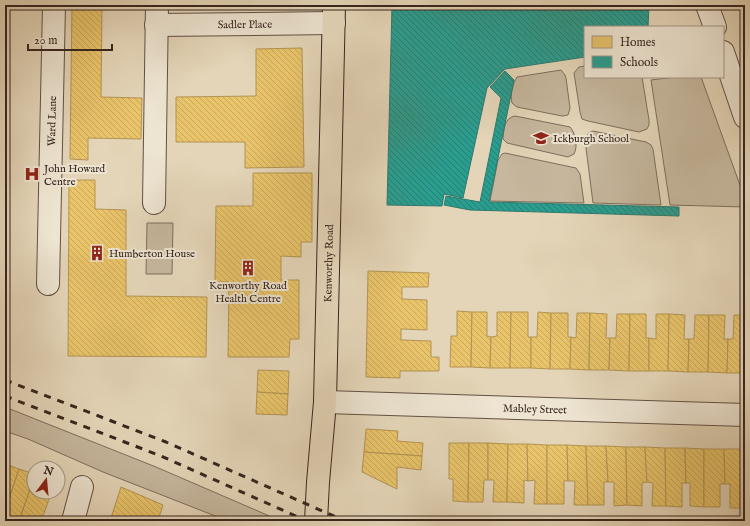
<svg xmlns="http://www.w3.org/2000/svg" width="750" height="526" font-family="'IM FELL English',serif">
  <defs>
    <pattern id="homes-back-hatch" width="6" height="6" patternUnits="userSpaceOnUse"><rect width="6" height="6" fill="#e9c46a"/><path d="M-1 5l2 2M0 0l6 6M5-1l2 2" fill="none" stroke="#c8a85b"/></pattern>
    <pattern id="schools-back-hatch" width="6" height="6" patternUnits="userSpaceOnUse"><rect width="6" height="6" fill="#2a9d8f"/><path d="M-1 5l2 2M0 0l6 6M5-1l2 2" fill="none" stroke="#258074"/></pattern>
  </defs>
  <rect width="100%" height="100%" fill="#e4d5b8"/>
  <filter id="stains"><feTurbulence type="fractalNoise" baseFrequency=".005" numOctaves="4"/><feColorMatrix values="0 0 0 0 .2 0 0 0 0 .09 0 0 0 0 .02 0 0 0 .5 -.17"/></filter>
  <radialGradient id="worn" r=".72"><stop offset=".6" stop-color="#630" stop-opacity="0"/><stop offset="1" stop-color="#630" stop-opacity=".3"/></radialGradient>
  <g fill="#c6b79e" stroke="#7e6e5e">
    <polygon points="585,66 585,77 642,77 649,120 649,125 647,129 639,132 588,121 582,119 580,112 574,73 579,67"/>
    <path d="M561 70 565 75 566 78 570 108 568 115 562 116 517 107 512 103C510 95 513 83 517 77Z"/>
    <polygon points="675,77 701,77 745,199 745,207 670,205 651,80"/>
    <path d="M515 116 570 127C576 134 578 146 574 154L568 157 507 143 503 139C504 129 504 118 515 116Z"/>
    <path d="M593 131 646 142 651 145 653 149 661 205 593 203 585 140C586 135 588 133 593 131Z"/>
    <polygon points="505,153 576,168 580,174 584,203 490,201 498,160 502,154"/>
    <polygon points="147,223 173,223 172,274 146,274"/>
    <polygon points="5,407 156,467 281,521 228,521 103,472 28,439 5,431"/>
  </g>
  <g fill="url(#homes-back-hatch)" stroke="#b39453">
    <polygon points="72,5 102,5 101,97 142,98 141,139 88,138 88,160 70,159"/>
    <polygon points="302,48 304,167 245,168 245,142 176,142 176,97 256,96 256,49"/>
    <polygon points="253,173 312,173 312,242 301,242 301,257 281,256 281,280 299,280 299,339 290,339 289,357 228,357 229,282 215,282 216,206 253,206"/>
    <polygon points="69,180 95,180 95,209 126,210 126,296 207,297 206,357 68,356"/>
    <polygon points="368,271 429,273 428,287 402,287 402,299 427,300 427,330 401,329 401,340 431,341 431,357 439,357 439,371 400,371 400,378 366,377"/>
    <polygon points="457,311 472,312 471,367 450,367 451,336 457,336"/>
    <polygon points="472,312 487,312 487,336 491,337 490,368 471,367"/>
    <polygon points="497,312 511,312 510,368 490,368 491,337 497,336"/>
    <polygon points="511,312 528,312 528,337 531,337 531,368 510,368"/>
    <polygon points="538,312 551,313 550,369 531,368 531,337 537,337"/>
    <polygon points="551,313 568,313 568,337 571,337 570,369 550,369"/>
    <polygon points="577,313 590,313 589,370 570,369 571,337 576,338"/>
    <polygon points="590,313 607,314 606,338 610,338 609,370 589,370"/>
    <polygon points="617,314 630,314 629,371 609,370 610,338 616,338"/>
    <polygon points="630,314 646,314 646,338 649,338 649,371 629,371"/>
    <polygon points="656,314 669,314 668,371 649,371 649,338 656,339"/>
    <polygon points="669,314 685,315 684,339 689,339 688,372 668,371"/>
    <polygon points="695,315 709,315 708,372 688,372 689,339 694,339"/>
    <polygon points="709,315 725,315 724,339 728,339 727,373 708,372"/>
    <polygon points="734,315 745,315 745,373 727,373 728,339 733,339"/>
    <polygon points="258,370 289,371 288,394 257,392"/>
    <polygon points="257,392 288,394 287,415 256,414"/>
    <polygon points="366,429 398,431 397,441 423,443 422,456 364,452"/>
    <polygon points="449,443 469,443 468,502 453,501 453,479 449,479"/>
    <polygon points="469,443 488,443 488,480 484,480 483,502 468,502"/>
    <polygon points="488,443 508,444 507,502 493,502 494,480 488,480"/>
    <polygon points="508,444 527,444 528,481 524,480 524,503 507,502"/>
    <polygon points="527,444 547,445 547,504 534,504 535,480 528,481"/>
    <polygon points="547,445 567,445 568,481 564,481 564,504 547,504"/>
    <polygon points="567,445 586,446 588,505 574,505 575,481 568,481"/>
    <polygon points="586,446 606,446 608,482 604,482 604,505 588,505"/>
    <polygon points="606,446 626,447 627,505 614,506 614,482 608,482"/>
    <polygon points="626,447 645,447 647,482 642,483 642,506 627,505"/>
    <polygon points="645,447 665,448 666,506 652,506 653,483 647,482"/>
    <polygon points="665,448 685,448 686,483 682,483 682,507 666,506"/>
    <polygon points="685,448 704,449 704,507 690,506 690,483 686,483"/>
    <polygon points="704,449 724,449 725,484 720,484 720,507 704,507"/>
    <polygon points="724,449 743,449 743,508 730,508 730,484 725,484"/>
    <rect x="743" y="449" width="2" height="59"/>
    <polygon points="364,452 422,456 421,470 397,467 397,489 362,472"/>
    <polygon points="5,464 19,469 5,511"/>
    <polygon points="19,469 34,474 34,478 19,521 5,521 5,511"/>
    <polygon points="34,478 34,492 51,492 47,505 41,521 19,521"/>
    <polygon points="121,487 163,505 158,521 110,521"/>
  </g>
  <g fill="url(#schools-back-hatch)" stroke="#2e796d">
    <polygon points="392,5 649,5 648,27 585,27 585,57 505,69 487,88 463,198 444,194 442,206 387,205"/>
    <polygon points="505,71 514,80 489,202 679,207 679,216 470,210 444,205 446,196 480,202 501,98 490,87"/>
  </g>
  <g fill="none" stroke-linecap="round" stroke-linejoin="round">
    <defs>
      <g id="street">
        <polyline points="707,5 715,27"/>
        <path id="s1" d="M156 25 334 23"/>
        <polyline points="723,52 745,117"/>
        <polyline points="154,203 157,5"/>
        <path id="s2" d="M48 284 54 5"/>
        <path id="s3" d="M325 402 745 415"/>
        <polyline points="73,521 82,487"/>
      </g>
      <g id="highway">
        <path id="s4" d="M316 521 318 482 325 402 334 5"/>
      </g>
    </defs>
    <use href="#street" stroke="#625144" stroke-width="24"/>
    <use href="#highway" stroke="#36251e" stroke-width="24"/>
    <use href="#street" stroke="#ede4d1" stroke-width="22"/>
    <use href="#highway" stroke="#e4d5b8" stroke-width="22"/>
    <g stroke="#36251e" stroke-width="3" stroke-dasharray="7 7" stroke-linecap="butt">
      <polyline points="5,380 166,442 345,521"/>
      <polyline points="5,396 161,456 307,521"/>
    </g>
  </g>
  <defs>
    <symbol id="school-bare" viewBox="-9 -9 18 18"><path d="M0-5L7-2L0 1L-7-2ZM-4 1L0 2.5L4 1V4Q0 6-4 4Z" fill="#8f2418" stroke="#ede4d1" stroke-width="2.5" paint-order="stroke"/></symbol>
    <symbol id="hospital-bare" viewBox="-9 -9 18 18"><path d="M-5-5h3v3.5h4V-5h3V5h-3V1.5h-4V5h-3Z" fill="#8f2418" stroke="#ede4d1" stroke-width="2.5" paint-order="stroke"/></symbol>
    <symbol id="building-bare" viewBox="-9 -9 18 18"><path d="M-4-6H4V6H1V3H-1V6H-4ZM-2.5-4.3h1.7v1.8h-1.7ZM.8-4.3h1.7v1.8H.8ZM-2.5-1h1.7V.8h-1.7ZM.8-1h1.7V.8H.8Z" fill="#8f2418" stroke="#ede4d1" stroke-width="2.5" paint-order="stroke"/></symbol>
  </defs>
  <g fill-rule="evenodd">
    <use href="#school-bare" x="530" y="127" width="22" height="22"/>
    <use href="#hospital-bare" x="21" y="163" width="22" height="22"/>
    <use href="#building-bare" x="86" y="242" width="22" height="22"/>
    <use href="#building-bare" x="237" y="257" width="22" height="22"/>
  </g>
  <g text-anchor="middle" stroke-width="4" stroke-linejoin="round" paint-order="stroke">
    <g font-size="11" fill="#36251e" stroke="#ede4d1">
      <text dy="4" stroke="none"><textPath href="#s1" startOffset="89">Sadler Place</textPath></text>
      <text dy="4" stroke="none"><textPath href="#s2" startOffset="163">Ward Lane</textPath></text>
      <text dy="4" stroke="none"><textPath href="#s4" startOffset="258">Kenworthy Road</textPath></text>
      <text dy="4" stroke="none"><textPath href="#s3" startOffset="210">Mabley Street</textPath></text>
    </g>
    <g font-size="11" fill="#36251e" stroke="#ede4d1" text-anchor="start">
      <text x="553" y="142">Ickburgh School</text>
      <text x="44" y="172">John Howard<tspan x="44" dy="13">Centre</tspan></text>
      <text x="109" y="257">Humberton House</text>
      <text x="248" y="289" text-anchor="middle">Kenworthy Road<tspan x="248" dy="13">Health Centre</tspan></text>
    </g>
  </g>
  <rect width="750" height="526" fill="none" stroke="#e4d5b8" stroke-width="20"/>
  <rect x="6" y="6" width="738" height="514" fill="none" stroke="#36251e" stroke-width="2"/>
  <rect x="10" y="10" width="730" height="506" fill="none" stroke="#36251e"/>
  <rect x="584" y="26" width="140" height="52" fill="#ede4d1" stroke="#a49889"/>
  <rect x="592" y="36" width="20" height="12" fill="#e9c46a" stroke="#a49889"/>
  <text x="620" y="46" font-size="12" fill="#36251e">Homes</text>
  <rect x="592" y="56" width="20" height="12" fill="#2a9d8f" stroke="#a49889"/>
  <text x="620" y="66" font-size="12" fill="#36251e">Schools</text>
  <g transform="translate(46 480) rotate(16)"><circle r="19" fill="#ede4d1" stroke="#a49889"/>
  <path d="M0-3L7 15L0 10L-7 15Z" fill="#8f2418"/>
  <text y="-6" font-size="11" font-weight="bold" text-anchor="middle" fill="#36251e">N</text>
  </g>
  <path d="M28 44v6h84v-6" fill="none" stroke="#36251e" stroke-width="2"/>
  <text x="34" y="44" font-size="12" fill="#36251e" stroke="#ede4d1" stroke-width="3" paint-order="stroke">20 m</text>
  <rect width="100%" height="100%" filter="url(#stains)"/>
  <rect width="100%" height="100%" fill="url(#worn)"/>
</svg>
